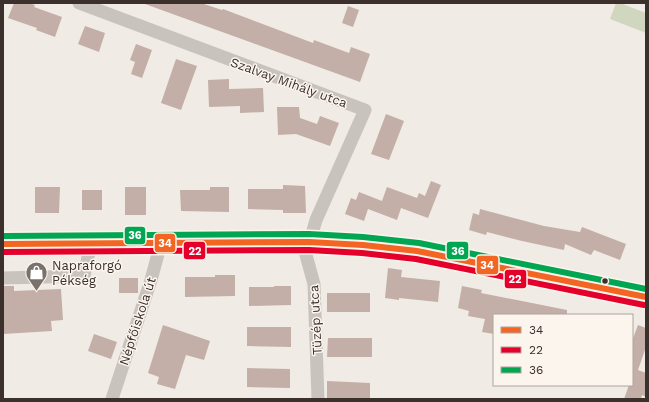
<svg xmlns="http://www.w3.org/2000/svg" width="649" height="402" font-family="'Work Sans',sans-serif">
  <rect width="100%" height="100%" fill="#f0ebe5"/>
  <polygon fill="#d1d6bf" points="616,3 620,3 646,13 646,33 610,19"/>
  <g fill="#c3afa7">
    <polygon points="14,3 28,3 35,5 34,7 62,17 55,37 36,30 37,28 8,18"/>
    <polygon points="146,3 201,3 222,10 223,9 313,43 314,40 349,53 351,47 370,54 360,82 145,4"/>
    <polygon points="348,6 359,10 353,27 342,23"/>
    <polygon points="85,26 105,33 99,52 78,44"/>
    <polygon points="136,44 152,50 142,78 131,74 135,62 130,60"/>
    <polygon points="176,59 197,66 181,110 161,103"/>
    <polygon points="229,79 229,89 263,88 264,112 240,113 240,106 209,107 208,80"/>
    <polygon points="277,107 299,107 300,118 317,124 320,116 339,123 330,146 296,134 278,135"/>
    <polygon points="386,114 404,121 389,160 371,154"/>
    <polygon points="431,181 441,185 428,218 401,208 397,220 368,209 364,221 345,214 351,198 356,200 359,192 382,201 387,187 417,198 419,193 425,196"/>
    <polygon points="283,185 305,186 306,213 283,213 283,210 248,209 248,189 283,189"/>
    <polygon points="35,187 60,187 59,213 35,213"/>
    <rect x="125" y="187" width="21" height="28"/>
    <polygon points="210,187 229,187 229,212 181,211 180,190 210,190"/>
    <rect x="82" y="190" width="20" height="20"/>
    <polygon points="480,209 544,226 580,232 582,227 626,244 620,260 594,250 591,255 565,244 564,250 522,241 487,232 486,235 469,230 473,213 479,215"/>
    <polygon points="388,268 402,270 401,277 440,281 438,302 399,298 399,300 385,298"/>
    <polygon points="215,275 235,275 235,296 185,297 185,277 215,277"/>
    <rect x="119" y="278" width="19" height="15"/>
    <polygon points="3,286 14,286 14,291 61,289 63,320 51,321 52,331 3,334"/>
    <polygon points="274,286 291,286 291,305 249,306 249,287 274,287"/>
    <polygon points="462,286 482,290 481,293 567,310 567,315 494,315 494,334 482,332 485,319 468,316 469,311 458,308"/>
    <rect x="327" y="293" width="43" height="19"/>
    <polygon points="163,325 210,341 204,360 186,355 175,389 157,384 159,377 148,373"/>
    <polygon points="638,325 646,328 646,347 638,370 646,373 646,397 642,395 641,399 624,399 629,385 632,385 632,341"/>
    <polygon points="247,327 291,327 291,347 247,346"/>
    <polygon points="94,334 117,342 111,359 88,351"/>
    <polygon points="328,338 372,338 372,357 327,357"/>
    <polygon points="247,368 290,369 290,388 247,387"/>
    <polygon points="327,381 370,383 370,399 327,399"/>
  </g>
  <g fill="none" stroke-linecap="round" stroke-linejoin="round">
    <g stroke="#c9c3be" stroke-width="13">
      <polyline points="79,3 365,110 316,220 306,255 314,284 318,399"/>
      <polyline points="3,244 309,242 363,245 417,251 646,297"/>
      <polyline points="3,278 84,276 91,243"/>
      <polyline points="112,399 151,280 161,243"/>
    </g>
    <defs>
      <polyline id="bus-1" points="3,244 309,242 363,245 417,251 646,297"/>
      <polyline id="bus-2" points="3,252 309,250 362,253 416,259 644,305"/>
      <polyline id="bus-3" points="3,236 309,234 363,237 419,243 646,289"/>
    </defs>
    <use href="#bus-1" stroke="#fbf5ee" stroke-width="9"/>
    <use href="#bus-2" stroke="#fbf5ee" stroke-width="9"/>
    <use href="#bus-3" stroke="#fbf5ee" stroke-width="9"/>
    <use href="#bus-1" stroke="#f26522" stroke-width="6"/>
    <use href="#bus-2" stroke="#e4002b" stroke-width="6"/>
    <use href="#bus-3" stroke="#00a651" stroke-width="6"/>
  </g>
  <defs>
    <symbol id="shop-pin" viewBox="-11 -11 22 30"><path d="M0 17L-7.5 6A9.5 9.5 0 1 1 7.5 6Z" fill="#7a716c" stroke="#fbf5ee"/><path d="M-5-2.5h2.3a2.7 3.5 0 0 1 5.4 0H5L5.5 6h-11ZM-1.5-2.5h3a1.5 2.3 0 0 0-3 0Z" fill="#fff"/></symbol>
  </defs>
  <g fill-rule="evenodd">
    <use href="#shop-pin" x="24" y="260" width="25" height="34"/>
  </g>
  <circle fill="#3b302b" stroke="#fbf5ee" stroke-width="1.5" cx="605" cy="281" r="3.5"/>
  <g text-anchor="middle" stroke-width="3" stroke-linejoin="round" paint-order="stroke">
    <g font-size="13" fill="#3b302b" stroke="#fbf5ee">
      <text transform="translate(289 82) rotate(20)" y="5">Szalvay Mihály utca</text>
      <text transform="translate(315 320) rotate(-93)" y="5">Tüzép utca</text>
      <text transform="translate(137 321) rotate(-72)" y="5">Népfőiskola út</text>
    </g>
    <g font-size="13" fill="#3b302b" stroke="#fbf5ee" text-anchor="start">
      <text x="52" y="270">Napraforgó<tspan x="52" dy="15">Pékség</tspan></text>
    </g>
  </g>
  <g stroke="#fbf5ee" stroke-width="1.5">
    <rect x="124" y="226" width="22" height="19" rx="4" fill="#00a651"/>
    <rect x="154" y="233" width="22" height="20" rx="4" fill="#f26522"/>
    <rect x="183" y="241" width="23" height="19" rx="4" fill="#e4002b"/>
    <rect x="446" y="241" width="23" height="19" rx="4" fill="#00a651"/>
    <rect x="476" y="255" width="23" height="20" rx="4" fill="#f26522"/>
    <rect x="504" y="269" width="23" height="20" rx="4" fill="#e4002b"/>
  </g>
  <g font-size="11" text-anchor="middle" font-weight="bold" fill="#fff">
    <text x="135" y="239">36</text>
    <text x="165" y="247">34</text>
    <text x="195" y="255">22</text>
    <text x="458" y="255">36</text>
    <text x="487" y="269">34</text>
    <text x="515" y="283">22</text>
  </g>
  <rect width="649" height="402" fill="none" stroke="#3b302b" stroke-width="8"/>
  <rect x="493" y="314" width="140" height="72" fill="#fbf5ee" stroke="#aea6a0"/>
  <rect x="501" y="327" width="20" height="6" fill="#f26522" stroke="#aea6a0"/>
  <text x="529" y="334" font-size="12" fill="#3b302b">34</text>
  <rect x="501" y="347" width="20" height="6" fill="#e4002b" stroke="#aea6a0"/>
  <text x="529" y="354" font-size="12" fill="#3b302b">22</text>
  <rect x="501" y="367" width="20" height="6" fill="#00a651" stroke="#aea6a0"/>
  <text x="529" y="374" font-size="12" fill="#3b302b">36</text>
</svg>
